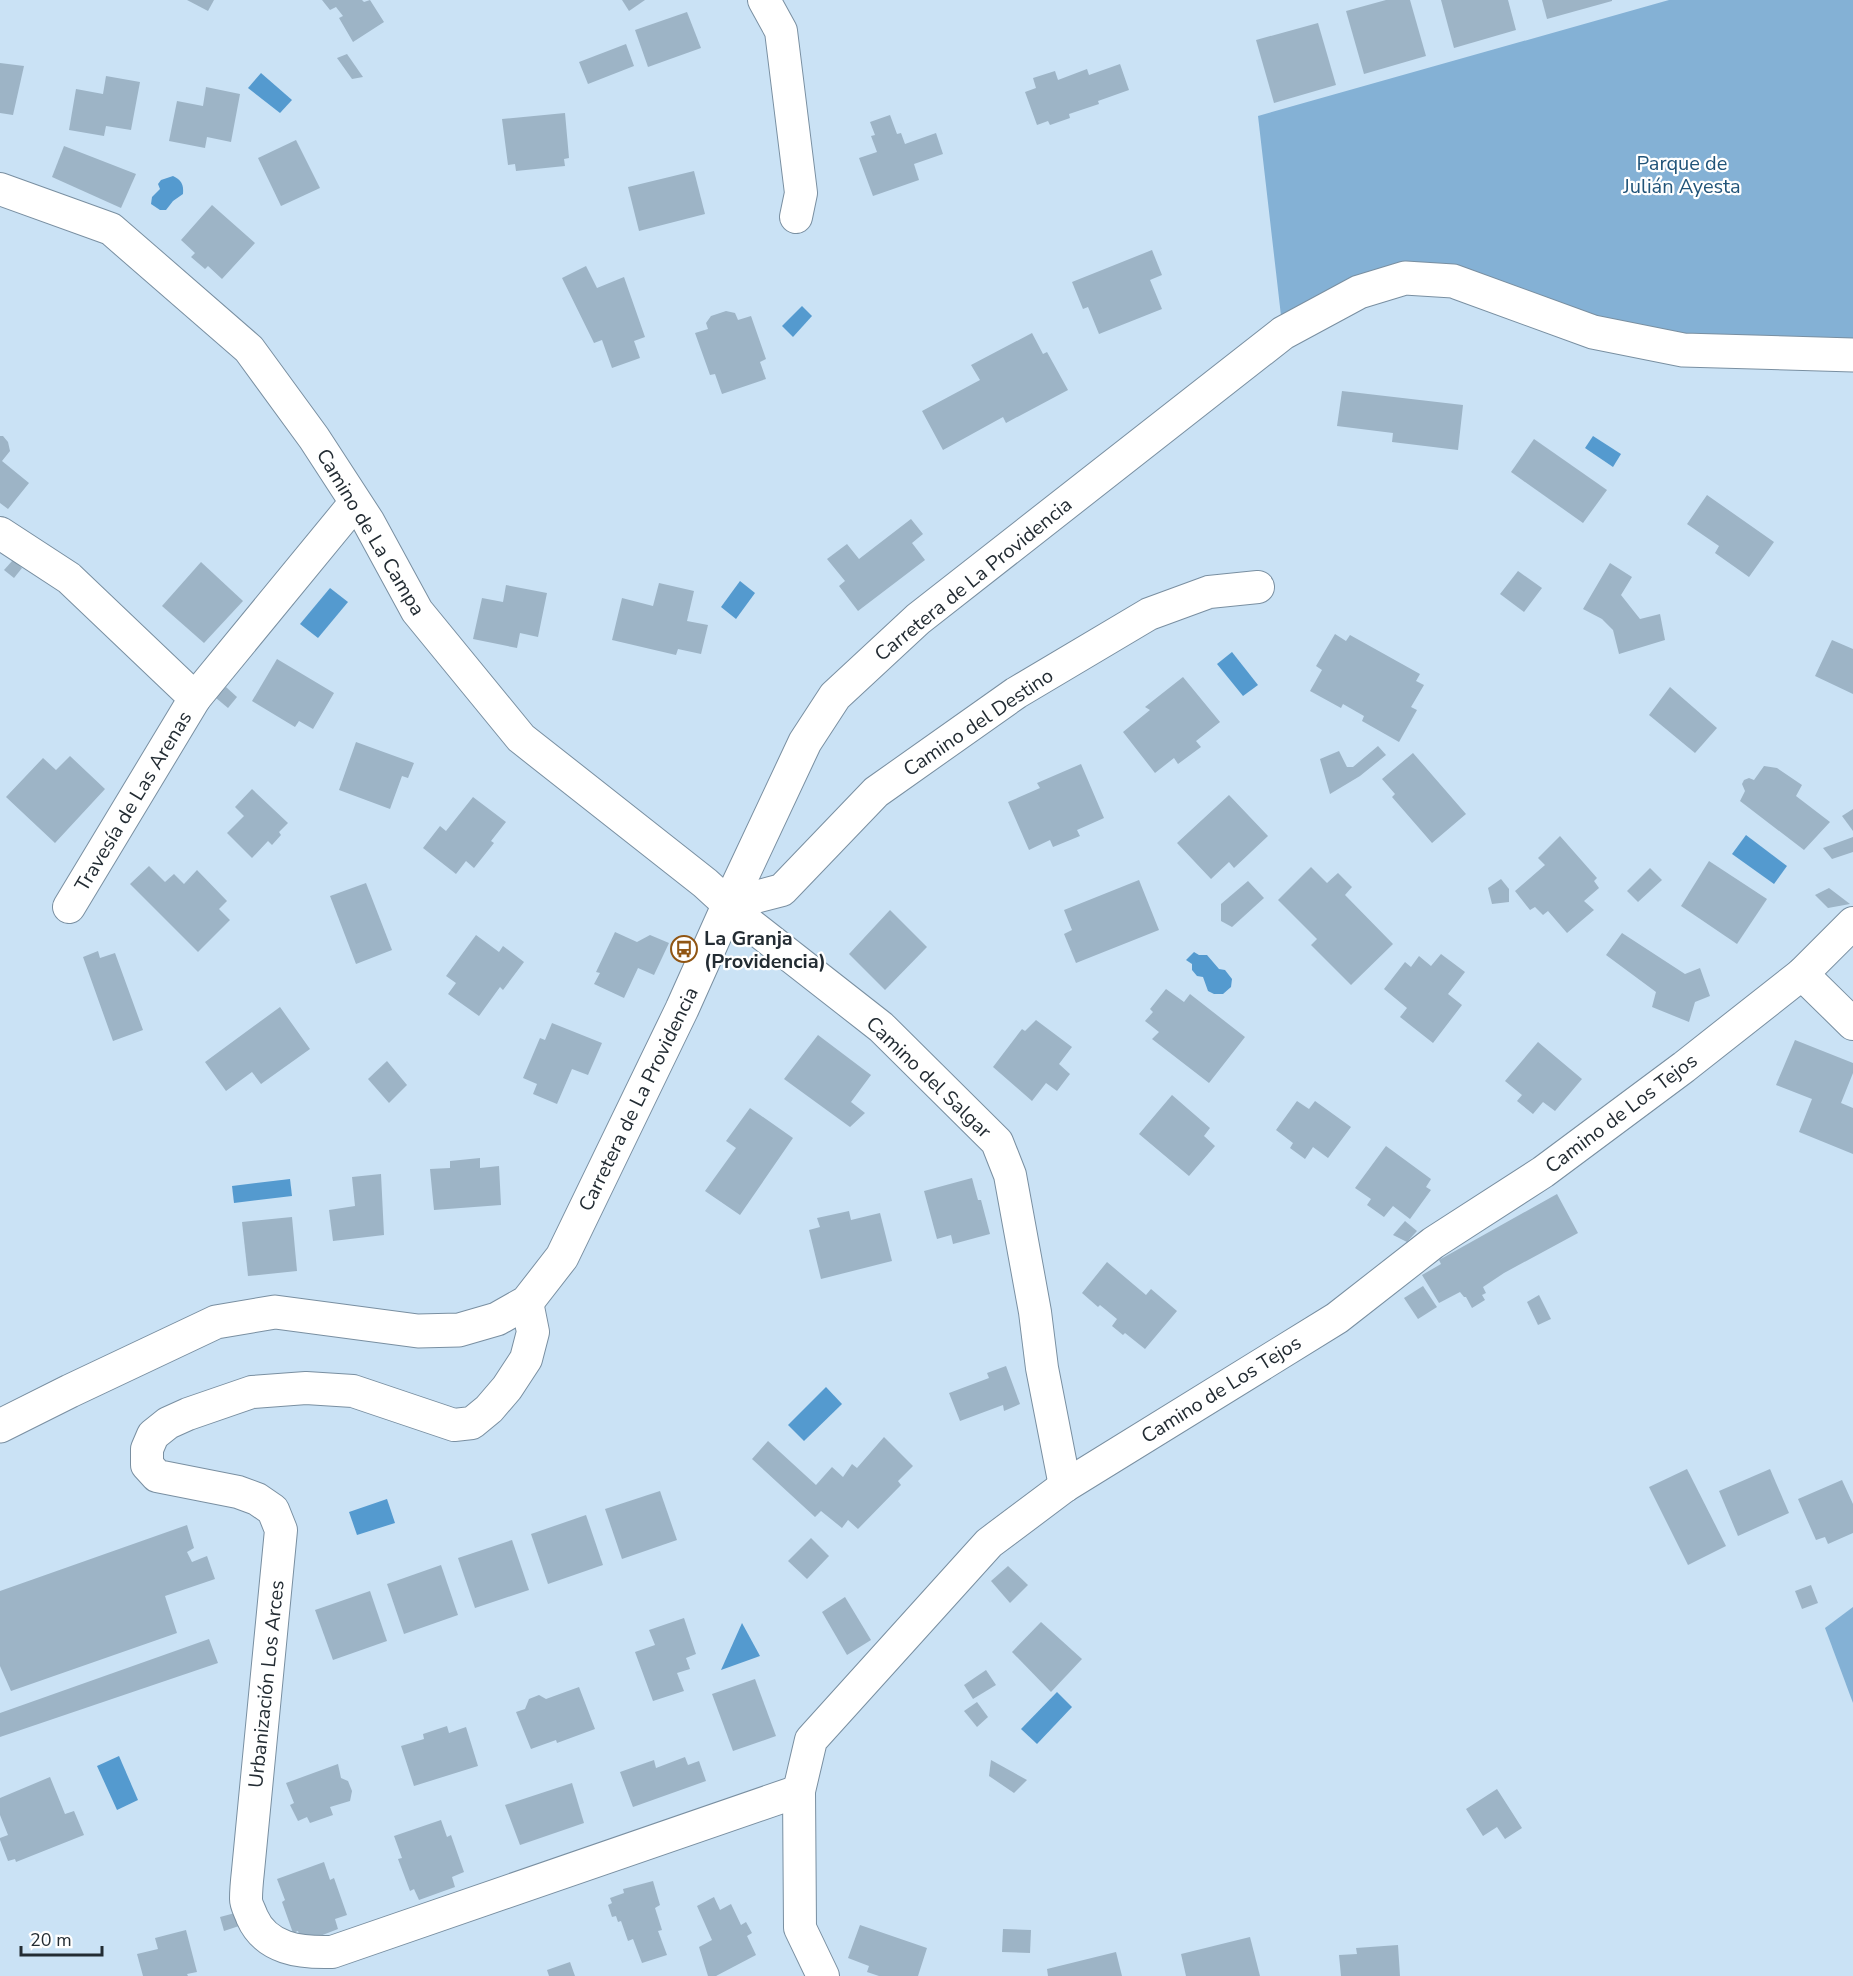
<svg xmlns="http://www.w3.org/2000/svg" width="1853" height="1976" font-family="'Nunito Sans',sans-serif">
  <rect width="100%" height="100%" fill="#cae2f5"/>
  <g fill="#84b1d5">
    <polygon points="1669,0 1853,0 1853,355 1683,350 1405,278 1283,333 1258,116"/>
    <polygon points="1853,1607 1853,1703 1825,1628"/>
  </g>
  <g fill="#549acf">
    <polygon points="261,73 292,100 280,113 248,88"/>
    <path d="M173 176C181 180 184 184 183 194L173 201 166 210H160L151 204 152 197 160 189 158 184 161 180Z"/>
    <polygon points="802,306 812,316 793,337 782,326"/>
    <polygon points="1593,436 1621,454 1613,467 1585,448"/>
    <polygon points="740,581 755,593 736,619 721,607"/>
    <polygon points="330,588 348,602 318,638 300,624"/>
    <polygon points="1232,652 1258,685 1243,696 1217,664"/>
    <polygon points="1746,835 1787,866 1774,884 1732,854"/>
    <polygon points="1194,952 1199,955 1207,955 1219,969 1225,970 1232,979 1231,987 1223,994 1214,994 1208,991 1203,977 1197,976 1192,970 1192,964 1186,960"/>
    <polygon points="290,1179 292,1196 234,1203 232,1186"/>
    <polygon points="826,1387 842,1404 804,1441 788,1425"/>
    <polygon points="387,1499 395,1523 357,1535 349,1512"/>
    <polygon points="742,1623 760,1656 721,1670"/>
    <polygon points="1057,1692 1072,1707 1037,1744 1021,1729"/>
    <polygon points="119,1756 138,1800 117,1810 97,1766"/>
  </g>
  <g fill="#9db4c6">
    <polygon points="187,0 214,0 208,11"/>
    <polygon points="322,0 362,0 364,2 370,0 384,22 353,42 339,18 343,16 336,7 330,10"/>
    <polygon points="622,0 645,0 629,11"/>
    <polygon points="1386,0 1410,0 1426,56 1364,74 1346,11"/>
    <polygon points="1441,0 1508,0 1516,30 1454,48"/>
    <polygon points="1542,0 1612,0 1612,1 1547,19"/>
    <polygon points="687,12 701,48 648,67 635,30"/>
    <polygon points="1318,23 1336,85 1274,103 1256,40"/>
    <polygon points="626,44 634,66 588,84 579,62"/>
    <polygon points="347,54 363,77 352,79 337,58"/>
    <polygon points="0,63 24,66 13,115 0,113"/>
    <polygon points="1120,64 1129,90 1098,101 1099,104 1069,114 1070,118 1050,125 1048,121 1037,125 1025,92 1036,88 1033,78 1055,71 1058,80 1087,69 1089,75"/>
    <polygon points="106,76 140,82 131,130 106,126 104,136 69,130 76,89 103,94"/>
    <polygon points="206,87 240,94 231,142 207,137 205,148 169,141 177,101 203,106"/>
    <polygon points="565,113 569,158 564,159 565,166 516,171 515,164 508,165 502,119"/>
    <polygon points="890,115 897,134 901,133 905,144 936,133 943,154 914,164 919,180 873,196 859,158 877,152 871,136 875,135 870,122"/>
    <polygon points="296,140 320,188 281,206 258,158"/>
    <polygon points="64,146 136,174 121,208 52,177"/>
    <polygon points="694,171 705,214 639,231 628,187"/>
    <polygon points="212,205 255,243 222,279 208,266 205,269 191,257 195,253 181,240"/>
    <polygon points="1152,250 1162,275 1150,280 1162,309 1099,334 1088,307 1083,309 1072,282"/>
    <polygon points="586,266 597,288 624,277 645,337 634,341 640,358 612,368 602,340 594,343 562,278"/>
    <polygon points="726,311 735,313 738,320 751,316 766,359 760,362 766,379 722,394 715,374 710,375 695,333 708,329 706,323 711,316"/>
    <polygon points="1032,333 1043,354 1047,352 1068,390 1006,423 1003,417 943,450 922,411 980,380 971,365"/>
    <polygon points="1342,391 1463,405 1458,450 1392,442 1393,433 1337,426"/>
    <polygon points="0,436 3,436 8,442 10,451 2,461 29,483 8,509 0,503"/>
    <polygon points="1534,439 1607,490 1583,523 1511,472"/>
    <polygon points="1707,495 1774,542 1749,577 1715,553 1719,546 1687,524"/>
    <polygon points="911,519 923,534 912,543 925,560 858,611 839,586 845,581 827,559 847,544 859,559"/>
    <polygon points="13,560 22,568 14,578 4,570"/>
    <polygon points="201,562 243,601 204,643 162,606"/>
    <polygon points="1610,563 1632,577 1621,595 1640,619 1660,614 1665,640 1619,654 1613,630 1602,619 1583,609"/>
    <polygon points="1518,571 1542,588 1524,612 1500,594"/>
    <polygon points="659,583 694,591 687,621 708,625 701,654 678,649 676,655 612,640 622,598 653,606"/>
    <polygon points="506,585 547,593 538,637 520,633 517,648 473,639 482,598 503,602"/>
    <polygon points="1335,634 1346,641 1350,635 1420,674 1416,681 1424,685 1411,707 1417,710 1399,742 1362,721 1364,716 1343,704 1341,708 1310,691 1322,670 1316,666"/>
    <polygon points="1832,640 1853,649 1853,694 1815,676"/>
    <polygon points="277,659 334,693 313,729 299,721 295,727 252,701"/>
    <polygon points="1183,677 1220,722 1196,741 1201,747 1178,764 1174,758 1155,773 1123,732 1150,710 1145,707"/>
    <polygon points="226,687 237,697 228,708 216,698"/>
    <polygon points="1670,687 1717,728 1695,753 1649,715"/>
    <polygon points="356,742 414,763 408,778 402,776 390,809 339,790"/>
    <polygon points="1378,746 1386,755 1360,776 1330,794 1320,759 1339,751 1347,767 1353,767"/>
    <polygon points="1413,753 1466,814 1432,843 1392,797 1395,794 1382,779"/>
    <polygon points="70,756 105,789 55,843 6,797 43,758 56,770"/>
    <polygon points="1081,764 1104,818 1077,830 1080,836 1053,847 1050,840 1029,850 1008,802 1040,788 1037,783"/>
    <polygon points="1764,766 1777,768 1802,785 1796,796 1830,822 1804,850 1740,801 1745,791 1742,784 1744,780 1749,778 1754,780"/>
    <polygon points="252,789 288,823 279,832 281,835 272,845 268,841 252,858 227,833 244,816 235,807"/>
    <polygon points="1229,795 1268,836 1234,868 1229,862 1211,879 1177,843"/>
    <polygon points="473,797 506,822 491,841 494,843 474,868 466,861 456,874 423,848 440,826 446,831"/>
    <polygon points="1853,809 1853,831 1842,816"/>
    <polygon points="1560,836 1597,878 1594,881 1599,888 1584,901 1594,910 1567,933 1548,911 1543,915 1535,907 1530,910 1515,891 1545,865 1538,858"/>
    <polygon points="1853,837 1853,852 1832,859 1823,848"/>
    <polygon points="1709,861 1767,899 1737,944 1681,906"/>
    <polygon points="149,866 165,882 174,874 184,884 197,870 227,901 219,909 230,920 198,952 130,884"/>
    <polygon points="1311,867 1327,883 1338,873 1352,887 1345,895 1393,944 1351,985 1311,945 1317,939 1278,900"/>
    <polygon points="1650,868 1662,880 1638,902 1627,891"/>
    <polygon points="1501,879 1509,889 1509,902 1492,904 1488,888"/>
    <polygon points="1139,880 1159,930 1076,963 1064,934 1072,930 1064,910"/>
    <polygon points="1248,881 1264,898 1232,927 1221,921 1221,904"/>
    <polygon points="366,883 392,950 356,964 330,896"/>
    <polygon points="1829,888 1850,904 1828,908 1815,895"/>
    <polygon points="890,910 927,947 885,990 849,954"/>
    <polygon points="615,932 637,942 650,935 669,943 654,975 638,968 624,998 594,984 600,973 596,972"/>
    <polygon points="1622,933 1685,974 1700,968 1710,996 1695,1002 1689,1022 1652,1007 1656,992 1606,955"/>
    <polygon points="476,935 499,952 503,946 524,962 503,990 500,987 479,1016 448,994 456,983 446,976"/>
    <polygon points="98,951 100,958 115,953 143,1030 113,1041 83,957"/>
    <polygon points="1441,954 1465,972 1448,994 1462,1005 1433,1043 1400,1017 1407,1008 1384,989 1405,962 1411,967 1419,956 1431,966"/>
    <polygon points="1166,989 1184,1002 1190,994 1245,1037 1209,1083 1152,1039 1159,1032 1145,1021 1153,1012 1150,1009"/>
    <polygon points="280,1007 310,1049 261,1084 252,1072 226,1091 205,1062"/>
    <polygon points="1036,1020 1072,1047 1059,1064 1070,1074 1057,1091 1046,1083 1032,1101 993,1067 1022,1029 1025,1031"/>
    <polygon points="552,1023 602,1043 588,1075 572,1069 557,1104 533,1094 537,1084 523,1078 540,1038 545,1040"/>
    <polygon points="818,1035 871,1075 851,1102 865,1113 850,1127 784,1079"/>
    <polygon points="1795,1040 1853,1063 1853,1073 1841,1103 1853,1108 1853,1154 1799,1132 1812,1099 1776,1085"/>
    <polygon points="1538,1042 1582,1079 1555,1111 1543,1102 1533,1114 1517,1101 1522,1095 1505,1081"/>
    <polygon points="387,1061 407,1085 389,1103 368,1079"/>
    <polygon points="1172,1095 1210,1128 1204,1136 1215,1146 1189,1176 1139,1134"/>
    <polygon points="1297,1101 1309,1109 1315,1101 1351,1127 1328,1158 1313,1147 1305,1159 1290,1148 1293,1143 1276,1130"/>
    <polygon points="750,1108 793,1138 740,1215 705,1191 736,1148 726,1141"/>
    <polygon points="1386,1146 1431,1179 1426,1187 1431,1190 1410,1219 1393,1206 1384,1217 1367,1205 1371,1199 1355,1188"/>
    <polygon points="480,1158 480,1168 499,1166 501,1205 434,1210 430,1169 450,1168 450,1161"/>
    <polygon points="381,1174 384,1235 333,1241 329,1210 355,1206 352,1177"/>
    <polygon points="972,1178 978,1200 981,1200 990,1234 953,1244 951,1235 937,1239 924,1191"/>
    <polygon points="1557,1194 1578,1233 1504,1273 1483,1287 1486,1293 1482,1295 1485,1300 1472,1308 1466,1297 1464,1297 1460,1292 1439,1303 1422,1275 1441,1264 1439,1260"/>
    <polygon points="849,1211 851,1220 880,1213 892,1261 821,1279 809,1230 820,1227 817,1218"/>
    <polygon points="292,1217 297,1271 248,1276 242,1222"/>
    <polygon points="1405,1221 1417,1231 1407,1242 1393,1235"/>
    <polygon points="1107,1262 1146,1295 1151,1289 1177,1311 1145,1349 1125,1333 1123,1335 1112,1326 1117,1319 1100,1305 1098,1307 1082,1293"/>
    <polygon points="1423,1286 1437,1307 1418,1319 1404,1298"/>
    <polygon points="1539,1295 1551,1319 1538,1325 1527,1302"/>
    <polygon points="1006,1366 1020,1404 1004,1411 1003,1405 960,1421 949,1393 989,1378 987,1373"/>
    <polygon points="884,1437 913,1466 898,1481 901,1485 858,1529 848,1520 842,1528 821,1511 815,1517 752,1459 768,1441 816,1485 832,1467 843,1477 852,1464 857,1468"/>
    <polygon points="1687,1469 1726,1546 1688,1565 1649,1487"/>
    <polygon points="1770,1469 1789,1513 1738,1536 1719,1491"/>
    <polygon points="1842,1480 1853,1504 1853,1533 1828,1544 1825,1537 1816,1540 1798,1499"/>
    <polygon points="660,1491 677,1540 622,1559 605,1509"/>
    <polygon points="586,1515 603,1565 548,1584 531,1534"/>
    <polygon points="187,1525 194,1548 187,1552 192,1562 207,1556 215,1579 165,1596 177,1633 11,1691 0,1666 0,1591"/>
    <polygon points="811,1538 829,1556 807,1579 788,1561"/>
    <polygon points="512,1540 529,1590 475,1608 458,1558"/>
    <polygon points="441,1565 458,1615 404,1634 387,1584"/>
    <polygon points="1008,1566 1028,1585 1010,1603 991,1581"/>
    <polygon points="1811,1585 1818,1603 1802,1609 1795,1591"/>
    <polygon points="370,1591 387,1641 333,1660 315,1610"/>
    <polygon points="845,1597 871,1640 847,1655 822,1612"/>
    <polygon points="684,1618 696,1654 686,1658 690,1669 677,1673 684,1691 653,1701 635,1652 655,1645 649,1630"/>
    <polygon points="1041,1622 1082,1659 1051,1692 1012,1652"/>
    <polygon points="209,1639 218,1663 0,1737 0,1713"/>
    <polygon points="986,1670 996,1685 973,1699 964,1685"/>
    <polygon points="755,1679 776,1736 733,1751 712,1694"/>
    <polygon points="579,1687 595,1729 557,1743 556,1740 531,1749 516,1712 525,1709 529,1699 539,1695 546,1699"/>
    <polygon points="977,1702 988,1717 977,1727 964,1711"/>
    <polygon points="447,1726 449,1733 466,1727 478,1766 414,1786 401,1746 424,1739 423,1734"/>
    <polygon points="685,1757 688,1765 699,1761 706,1781 633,1807 620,1772 654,1760 656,1768"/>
    <polygon points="991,1760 1027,1780 1014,1793 989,1776"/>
    <polygon points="338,1764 341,1778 348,1781 352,1791 350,1801 330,1807 333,1815 310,1823 307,1817 298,1821 290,1805 294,1803 286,1783"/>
    <polygon points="50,1777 65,1814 74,1811 84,1835 16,1862 15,1859 8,1861 0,1840 0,1838 8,1835 0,1815 0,1798"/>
    <polygon points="572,1783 584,1823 520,1845 505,1805"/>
    <polygon points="1497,1789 1522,1828 1505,1839 1497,1827 1483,1836 1466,1809"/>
    <polygon points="441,1820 447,1837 451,1835 464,1872 452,1877 455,1887 419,1900 414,1889 410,1891 398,1859 402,1858 394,1836"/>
    <polygon points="324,1862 330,1880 334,1878 347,1915 335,1919 338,1929 302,1943 298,1931 293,1933 282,1902 285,1900 277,1879"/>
    <polygon points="653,1881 660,1905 655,1908 662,1930 658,1931 667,1955 642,1963 633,1939 628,1941 621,1921 618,1922 616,1916 612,1917 608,1905 612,1903 610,1898 624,1893 623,1889"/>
    <polygon points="714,1897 720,1910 731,1904 741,1925 746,1922 752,1933 747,1936 756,1955 716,1976 708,1976 699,1947 712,1940 697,1906"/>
    <polygon points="235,1913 239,1926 224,1931 220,1917"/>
    <polygon points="860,1925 927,1948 918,1976 879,1976 867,1972 869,1966 848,1958"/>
    <polygon points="1003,1929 1031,1930 1030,1953 1002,1952"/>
    <polygon points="186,1930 197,1972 187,1974 188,1976 143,1976 137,1954 158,1949 155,1938"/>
    <polygon points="1250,1937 1260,1976 1186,1976 1181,1954"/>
    <polygon points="1398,1945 1400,1976 1341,1976 1339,1955 1357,1954 1356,1948"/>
    <polygon points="1116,1952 1122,1976 1048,1976 1047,1969"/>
    <polygon points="570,1962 575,1976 549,1976 547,1970"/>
  </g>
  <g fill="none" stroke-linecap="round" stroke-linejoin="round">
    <defs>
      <g id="street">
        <polyline points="764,0 781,31 801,193 796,217"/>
        <polyline points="0,189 111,229 249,349 314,438 368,521 417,611 521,738 705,883 752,926 881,1027 997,1142 1010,1175 1035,1312 1042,1368 1065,1486"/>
        <polyline points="0,533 69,578 195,698 69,907"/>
        <polyline points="195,698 355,503"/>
        <polyline points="729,904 782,890 876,792 1016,693 1149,614 1209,592 1258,587"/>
        <polyline points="1802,974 1853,1024"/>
        <path d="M527 1302 533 1332 526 1359 507 1388 489 1409 472 1423 454 1425 353 1391 306 1388 252 1392 188 1414 168 1423 153 1435 147 1449V1465L157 1476 238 1492 257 1499 273 1510 281 1530 248 1871C247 1880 246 1890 246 1899 246 1905 250 1911 252 1917 266 1949 300 1953 332 1952L799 1791"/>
        <polyline points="823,1976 800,1928 799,1791 811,1740 989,1543 1065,1486 1337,1318 1433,1243 1543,1172 1684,1067 1802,974 1853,923"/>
      </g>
      <polyline id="secondary" points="0,1426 70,1391 216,1322 275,1312 418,1331 459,1330 497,1319 527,1302 562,1257 682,1009 729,904 805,742 835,696 918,619 1283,333 1359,292 1405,278 1453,281 1593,332 1683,350 1853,355"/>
    </defs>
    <use href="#street" stroke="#798fa1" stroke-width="34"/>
    <use href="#secondary" stroke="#798fa1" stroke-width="35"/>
    <use href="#street" stroke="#fff" stroke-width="32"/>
    <use href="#secondary" stroke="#fff" stroke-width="33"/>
  </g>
  <defs>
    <symbol id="bus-ring" viewBox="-11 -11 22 22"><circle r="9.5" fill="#fff" stroke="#905513" stroke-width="1.5"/><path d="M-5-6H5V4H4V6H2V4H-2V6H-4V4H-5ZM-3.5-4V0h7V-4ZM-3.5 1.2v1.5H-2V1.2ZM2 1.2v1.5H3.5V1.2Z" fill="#905513"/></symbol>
  </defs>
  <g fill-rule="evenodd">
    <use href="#bus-ring" x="669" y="934" width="30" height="30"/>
  </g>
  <g text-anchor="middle" stroke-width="4.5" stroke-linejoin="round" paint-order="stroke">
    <g font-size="20" fill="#215479" stroke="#fff">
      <text x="1682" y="170">Parque de<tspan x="1682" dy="23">Julián Ayesta</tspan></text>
    </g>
    <g font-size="20" fill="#232c33" stroke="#fff">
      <text transform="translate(371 532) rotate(59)" y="7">Camino de La Campa</text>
      <text transform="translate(973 579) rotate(-39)" y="7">Carretera de La Providencia</text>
      <text transform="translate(978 722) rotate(-34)" y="7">Camino del Destino</text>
      <text transform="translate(133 801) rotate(-59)" y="7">Travesía de Las Arenas</text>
      <text transform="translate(929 1077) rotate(44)" y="7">Camino del Salgar</text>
      <text transform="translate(638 1099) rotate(-64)" y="7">Carretera de La Providencia</text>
      <text transform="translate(1621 1113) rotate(-37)" y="7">Camino de Los Tejos</text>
      <text transform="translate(1221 1389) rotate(-32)" y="7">Camino de Los Tejos</text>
      <text transform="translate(266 1684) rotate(-84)" y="7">Urbanización Los Arces</text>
    </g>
    <g font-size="20" font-weight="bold" fill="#232c33" stroke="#fff" text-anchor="start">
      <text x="704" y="945">La Granja<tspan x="704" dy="23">(Providencia)</tspan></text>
    </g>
  </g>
  <path d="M21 1946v9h81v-9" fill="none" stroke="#232c33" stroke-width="3"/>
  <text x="30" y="1946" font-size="18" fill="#232c33" stroke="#ffffff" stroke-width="4.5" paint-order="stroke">20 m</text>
</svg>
